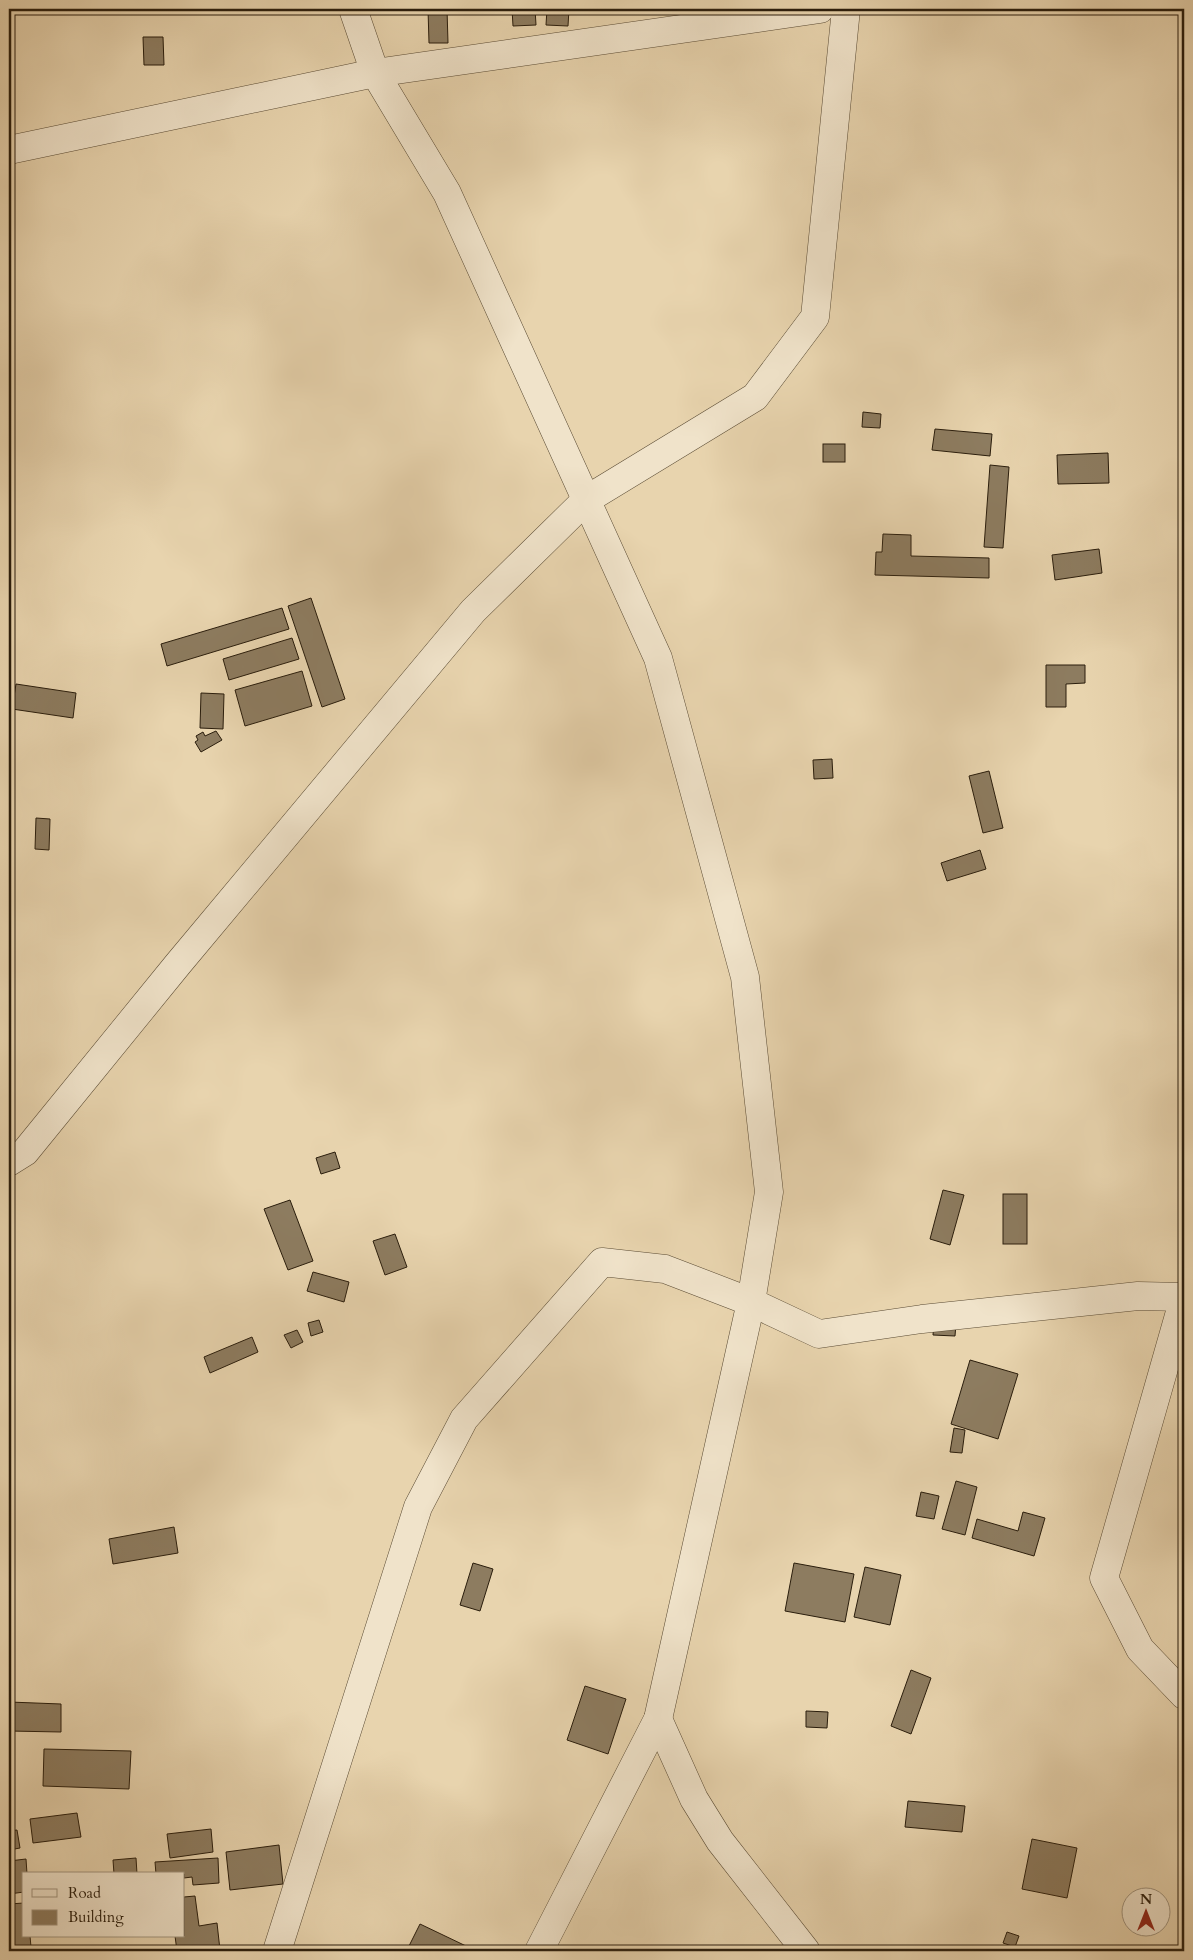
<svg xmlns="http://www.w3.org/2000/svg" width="1193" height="1960" font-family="Cardo,serif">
  <rect width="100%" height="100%" fill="#e8d4ae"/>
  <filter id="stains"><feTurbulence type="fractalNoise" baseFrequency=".004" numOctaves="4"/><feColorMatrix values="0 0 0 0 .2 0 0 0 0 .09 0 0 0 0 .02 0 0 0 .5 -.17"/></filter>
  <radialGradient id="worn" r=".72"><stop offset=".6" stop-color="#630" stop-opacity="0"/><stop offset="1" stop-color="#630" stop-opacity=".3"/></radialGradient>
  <g fill="#8d7c60" stroke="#2a1d0c">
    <polygon points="428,9 447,9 448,43 429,43"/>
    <polygon points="512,9 535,9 536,25 513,26"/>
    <polygon points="547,9 569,9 568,26 546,25"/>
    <polygon points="143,37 163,37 164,65 144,65"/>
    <polygon points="863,412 881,414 880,428 862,427"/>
    <polygon points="935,429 992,434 990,456 932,450"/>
    <rect x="823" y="444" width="22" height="18"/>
    <polygon points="1108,453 1109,483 1058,484 1057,455"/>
    <polygon points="990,465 1009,467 1003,548 984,547"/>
    <polygon points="883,534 911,535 911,556 989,558 989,578 875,575 876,552 882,552"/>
    <polygon points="1099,549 1102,573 1055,580 1052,555"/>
    <polygon points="311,598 345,699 322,707 288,606"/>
    <polygon points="282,608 289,629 167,666 161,644"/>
    <polygon points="292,638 299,659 229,680 223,659"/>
    <polygon points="1046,665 1085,665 1085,683 1066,684 1066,707 1046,707"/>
    <polygon points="302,671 312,706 245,726 235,690"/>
    <polygon points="16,684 76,693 73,718 12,709"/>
    <polygon points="201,693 224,694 223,729 200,728"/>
    <polygon points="216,731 222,740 201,752 195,742 198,740 196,736 203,732 205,736"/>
    <polygon points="832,759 833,778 814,779 813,760"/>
    <polygon points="989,771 1003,828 983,833 969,776"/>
    <polygon points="36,818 50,819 49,850 35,849"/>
    <polygon points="980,850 986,869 947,881 941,863"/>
    <polygon points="335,1152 340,1168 321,1174 316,1158"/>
    <polygon points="943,1190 964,1195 950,1245 930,1239"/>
    <rect x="1003" y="1194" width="24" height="50"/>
    <polygon points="290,1200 313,1261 288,1270 264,1209"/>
    <polygon points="395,1234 407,1267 385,1275 373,1241"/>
    <polygon points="313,1272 349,1282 344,1302 307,1291"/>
    <polygon points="319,1320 323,1332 311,1336 308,1323"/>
    <polygon points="934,1322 956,1323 955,1336 933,1335"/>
    <polygon points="297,1330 303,1342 291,1348 284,1335"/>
    <polygon points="252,1337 258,1352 210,1373 204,1357"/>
    <polygon points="970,1360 1018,1374 998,1439 951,1424"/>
    <polygon points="954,1428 965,1430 962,1453 950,1452"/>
    <polygon points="956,1481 977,1487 965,1535 942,1529"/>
    <polygon points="921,1492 939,1496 934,1519 916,1516"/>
    <polygon points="1023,1512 1045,1518 1034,1556 972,1538 977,1519 1018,1531"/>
    <polygon points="174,1527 178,1553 113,1564 109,1539"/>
    <polygon points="473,1563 493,1569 480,1611 460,1605"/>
    <polygon points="794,1563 854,1574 845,1622 785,1611"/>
    <polygon points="865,1567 901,1575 890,1625 854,1617"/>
    <polygon points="911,1670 931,1678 911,1734 891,1726"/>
    <polygon points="585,1686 626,1699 608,1754 567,1740"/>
    <polygon points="9,1702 61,1704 61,1732 9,1731"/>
    <polygon points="806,1711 828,1712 827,1728 806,1727"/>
    <polygon points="44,1749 131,1751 129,1789 43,1786"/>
    <polygon points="908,1801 965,1806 962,1832 905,1827"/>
    <polygon points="77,1813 81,1837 33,1843 30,1819"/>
    <polygon points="211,1829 213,1852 170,1858 167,1834"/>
    <polygon points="17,1830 20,1848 9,1850 9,1831"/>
    <polygon points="1032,1839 1077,1848 1067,1898 1022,1889"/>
    <polygon points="279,1845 283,1884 230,1890 226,1852"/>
    <polygon points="136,1858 137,1874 114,1874 113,1860"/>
    <polygon points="218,1858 219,1883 193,1885 192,1877 184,1878 184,1874 156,1874 155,1862"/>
    <polygon points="26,1859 27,1874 24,1874 24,1892 9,1894 9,1861"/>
    <polygon points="195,1896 199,1926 217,1923 220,1950 177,1951 175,1936 184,1936 184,1897"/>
    <polygon points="24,1903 24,1936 30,1936 31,1947 11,1948 11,1951 9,1951 9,1904"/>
    <polygon points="420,1924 466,1946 464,1951 407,1950"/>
    <polygon points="1007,1932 1019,1936 1015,1947 1003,1943"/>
  </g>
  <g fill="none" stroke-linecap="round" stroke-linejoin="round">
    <defs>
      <g id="minor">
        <polyline points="353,9 375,73 447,193 658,658 745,977 769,1192 751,1302 658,1719 539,1951"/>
        <polyline points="9,150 375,73 820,9"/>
        <polyline points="9,1162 25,1152 178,964 473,611 586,500 755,397 815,317 846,9"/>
        <polyline points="1184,1298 1104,1578 1140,1649 1184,1695"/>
        <polyline points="658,1719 694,1799 720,1841 806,1951"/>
        <polyline points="277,1951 418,1507 464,1419 602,1262 665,1269 751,1302 819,1334 922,1319 1138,1296 1184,1297"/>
      </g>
    </defs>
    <use href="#minor" stroke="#5a4b34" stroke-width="29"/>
    <use href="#minor" stroke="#f0e3ca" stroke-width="28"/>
  </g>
  <rect width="1193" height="1960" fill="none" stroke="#e8d4ae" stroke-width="30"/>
  <rect x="10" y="10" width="1173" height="1940" fill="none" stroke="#2a1d0c" stroke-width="2.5"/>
  <rect x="15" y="15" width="1163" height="1930" fill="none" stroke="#2a1d0c"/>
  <rect x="22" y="1872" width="162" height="65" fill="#f0e3ca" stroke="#a1947e"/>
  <rect x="32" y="1889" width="25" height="8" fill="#f0e3ca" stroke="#a1947e"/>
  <text x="68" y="1898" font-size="15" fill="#2a1d0c">Road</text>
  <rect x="32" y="1910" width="25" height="15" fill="#8d7c60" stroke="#a1947e"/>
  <text x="68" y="1922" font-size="15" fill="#2a1d0c">Building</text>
  <g transform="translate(1146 1912)"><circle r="24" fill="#f0e3ca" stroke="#a1947e"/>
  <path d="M0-4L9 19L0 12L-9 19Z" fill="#8f2418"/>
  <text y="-8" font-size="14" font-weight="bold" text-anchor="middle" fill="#2a1d0c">N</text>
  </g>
  <rect width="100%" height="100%" filter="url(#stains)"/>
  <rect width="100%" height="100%" fill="url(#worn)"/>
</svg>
